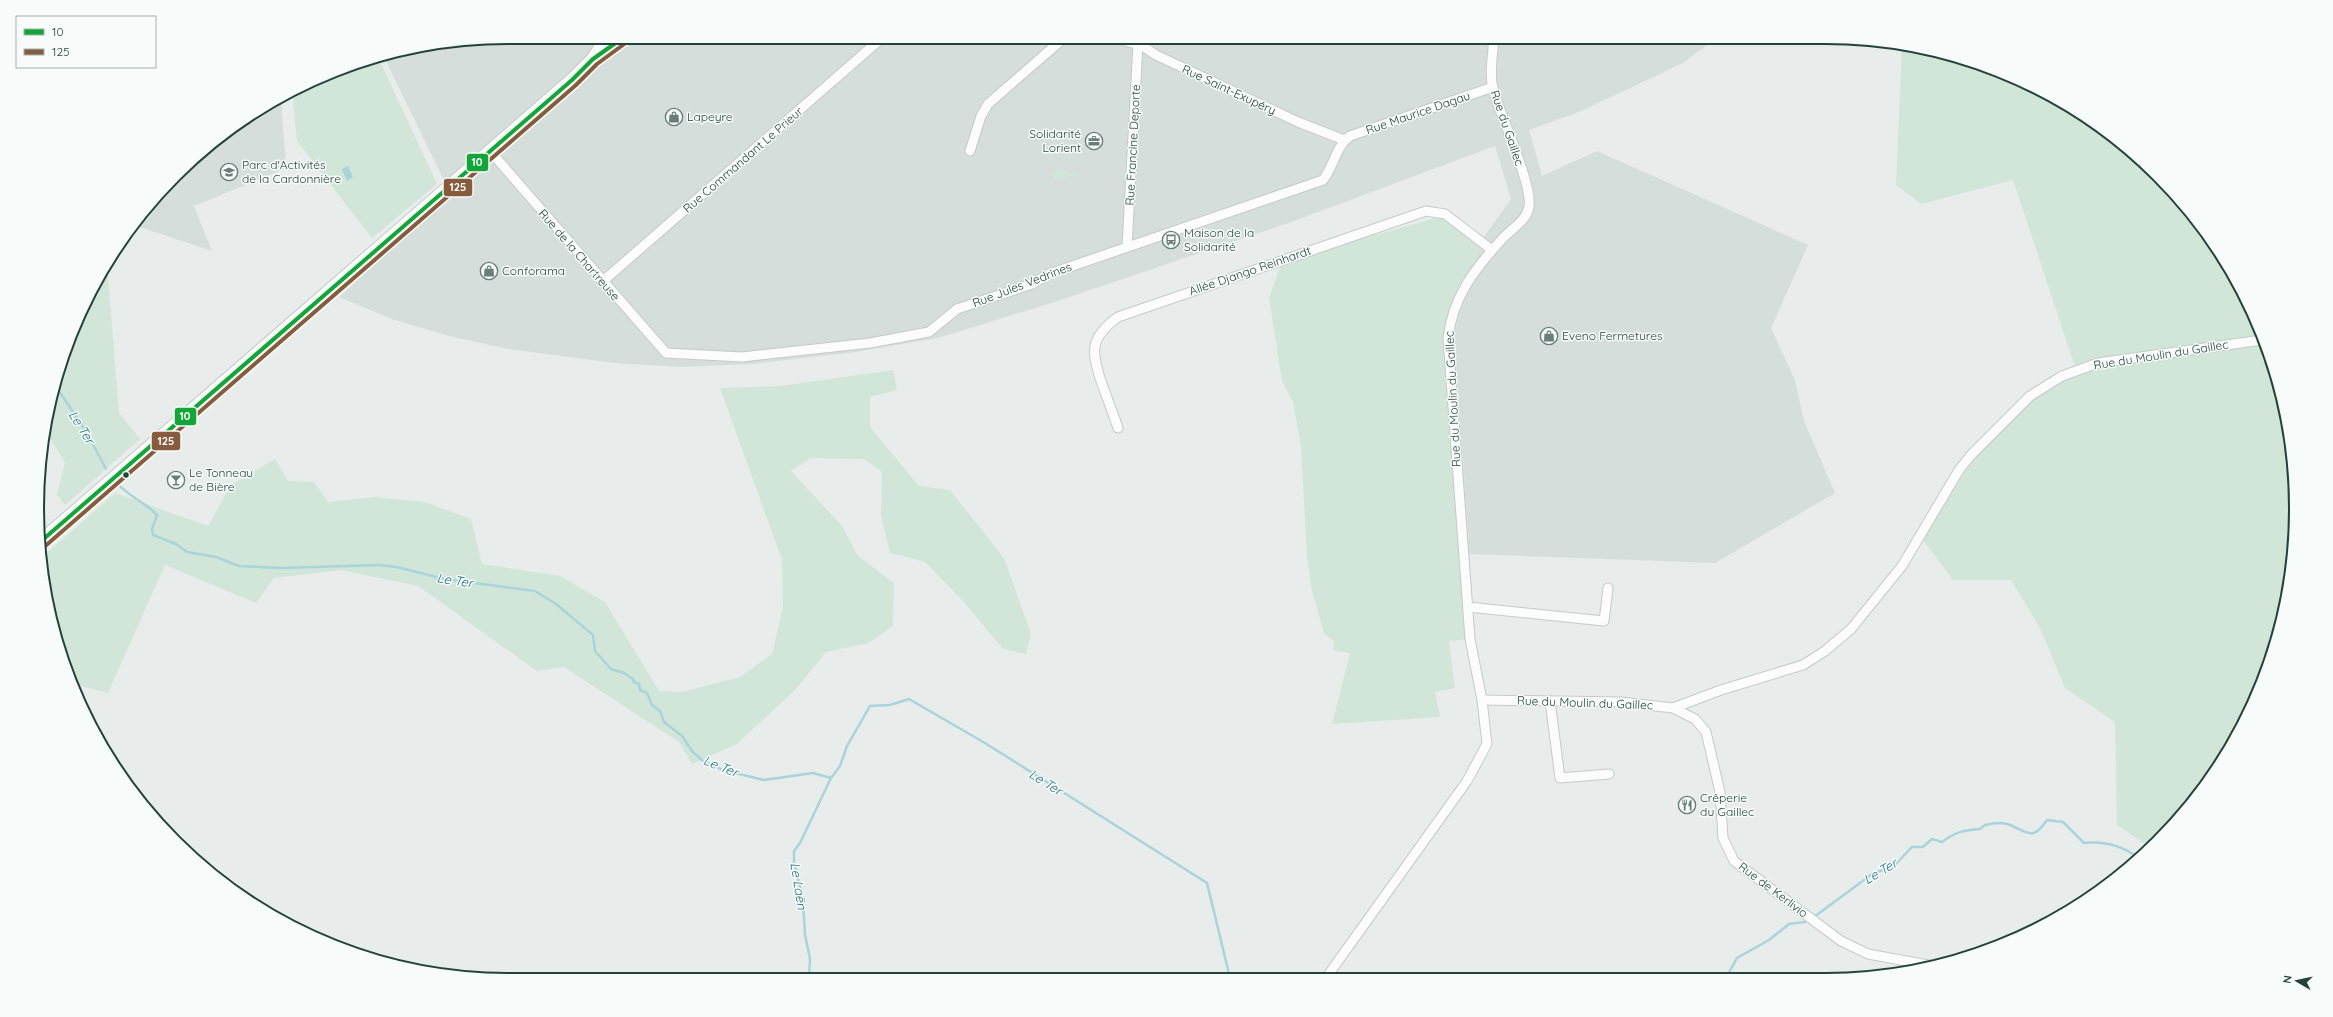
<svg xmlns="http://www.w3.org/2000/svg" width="2333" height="1017" font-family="Quicksand,sans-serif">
  <rect width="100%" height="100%" fill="#e8edeb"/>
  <g fill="#d6dedb">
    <polygon points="509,37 1718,37 1681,64 1579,112 1529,130 1542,176 1597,151 1808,245 1771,328 1795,380 1804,421 1835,493 1715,563 1470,554 1454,335 1479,244 1511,199 1495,146 1294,221 1058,301 938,338 849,353 752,364 680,367 614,363 508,349 449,336 392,319 339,297 451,195 383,55 417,46"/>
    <polygon points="281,96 286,168 194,206 212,251 134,225 154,198 198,154"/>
  </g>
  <g fill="#d1e6d8">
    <polygon points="1902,45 1916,46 1976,62 2060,100 2136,154 2199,222 2247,300 2280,387 2295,478 2292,570 2271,660 2233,744 2199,795 2148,846 2117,825 2115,722 2065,688 2040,628 2011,580 1953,580 1923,540 1954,486 1987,443 2033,400 2054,385 2078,376 2013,180 1921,204 1896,185"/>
    <polygon points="378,57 437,184 372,238 297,141 292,91 357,62"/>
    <polygon points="1061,170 1078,175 1054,180 1053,172"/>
    <polygon points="1443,216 1479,244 1454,335 1470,554 1470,639 1449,641 1455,688 1435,692 1440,717 1332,724 1350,653 1333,650 1334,641 1324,633 1312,591 1307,558 1301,446 1293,402 1282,381 1269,298 1282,261"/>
    <polygon points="107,263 119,413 140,439 65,505 57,494 65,462 45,430 46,417 73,328"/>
    <polygon points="893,370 897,390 870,397 870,427 919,486 950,490 1004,558 1031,634 1026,654 1003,649 963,601 925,562 890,553 881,515 882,472 864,459 811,458 791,471 842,526 858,556 894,583 893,626 869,643 826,652 796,689 737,744 692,764 679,742 564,667 537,671 418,586 341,570 274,578 256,603 165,565 108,693 73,684 62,660 41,570 40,559 115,493 208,526 231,485 275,459 288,481 314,482 328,502 374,497 425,502 471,519 482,564 560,576 605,602 659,691 682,692 740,677 772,654 783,607 782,560 720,388 780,386"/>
  </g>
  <polygon fill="#a9d4db" points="348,166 353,177 347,181 342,169"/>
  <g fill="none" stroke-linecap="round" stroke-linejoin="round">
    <g stroke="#a9d4db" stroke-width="2.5">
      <polyline points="55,385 87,433 106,469"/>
      <path d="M117 483C129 497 145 502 157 515L152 529 153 535 176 544 187 552 216 557 239 566 280 568 378 565 397 567 444 579 535 591 556 604 593 635 595 651 611 669 624 673 633 679 634 682 639 684 640 690 647 693 652 705 660 711 664 722 682 736 692 751 703 761 723 770 764 780 813 773 831 778"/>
      <path d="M1814 917 1872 874 1894 866 1912 847H1923L1932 839 1942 842C1955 832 1964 830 1980 829L1985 825C1993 823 2003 822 2010 825 2029 833 2033 841 2047 820L2063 822 2084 843C2103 841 2121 845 2137 857"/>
      <polyline points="1727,976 1737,958 1769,940 1789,924 1805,922"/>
      <polyline points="809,979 810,959 805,935 803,900 794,862 794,851 800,843 831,778 840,766 847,746 870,706 890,705 909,699 985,743 1207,883 1230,978"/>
    </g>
    <defs>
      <g id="minor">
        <polyline points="1138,43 1156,55 1298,122 1344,140"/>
        <path d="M490 151 666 353 742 357 870 343 929 332 957 309 1032 284 1049 274 1323 180C1334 166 1336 146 1350 136L1493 87"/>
        <polyline points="970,151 981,116 988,104 1065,37"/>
        <polyline points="1127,247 1138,43"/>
        <polyline points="602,282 883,37"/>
        <path d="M1118 428C1113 413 1107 398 1102 384 1091 352 1089 338 1118 317L1426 211 1445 214 1492 250"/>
        <polyline points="1468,607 1604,621 1608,588"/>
        <polyline points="1482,700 1621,702 1673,708 1721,690 1803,665 1825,651 1851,629 1902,566 1959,470 1971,455 2030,396 2062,376 2098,363 2262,340"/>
        <polyline points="1550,701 1560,778 1609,774"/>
        <polyline points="1673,708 1695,719 1706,732 1720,792 1723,838 1734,861 1841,941 1868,954 1928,965"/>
        <path d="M1326 978 1467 781 1487 744 1482 700 1470 639 1448 339C1452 297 1476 267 1504 237 1513 228 1526 221 1529 207 1533 185 1500 115 1493 89 1489 73 1493 53 1494 37"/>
      </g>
      <polyline id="tertiary" points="1117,37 1138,43 1141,37"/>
      <g id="secondary">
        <polyline points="598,56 624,37"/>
        <polyline points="39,543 572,80 593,59 608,37"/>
      </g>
    </defs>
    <use href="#minor" stroke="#c5cac8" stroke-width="11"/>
    <use href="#tertiary" stroke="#c5cac8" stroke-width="14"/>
    <use href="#secondary" stroke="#c3cbc8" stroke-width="15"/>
    <use href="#minor" stroke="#fcfcfc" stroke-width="9"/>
    <use href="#tertiary" stroke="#fcfcfc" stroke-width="12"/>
    <use href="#secondary" stroke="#fcfcfc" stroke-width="13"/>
    <defs>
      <polyline id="bus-1" points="39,543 572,80 593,59 624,37"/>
      <polyline id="bus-2" points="43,548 576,85 597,64 627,42"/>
    </defs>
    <use href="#bus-1" stroke="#f7fbf9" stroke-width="7"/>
    <use href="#bus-2" stroke="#f7fbf9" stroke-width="7"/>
    <use href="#bus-1" stroke="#13a538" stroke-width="4"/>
    <use href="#bus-2" stroke="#875b3d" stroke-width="4"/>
  </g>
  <defs>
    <symbol id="shop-ring" viewBox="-11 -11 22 22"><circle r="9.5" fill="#f7fbf9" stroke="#697e78" stroke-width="1.5"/><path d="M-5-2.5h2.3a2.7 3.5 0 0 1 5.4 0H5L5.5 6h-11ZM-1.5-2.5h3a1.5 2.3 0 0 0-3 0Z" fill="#697e78"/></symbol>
    <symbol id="office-ring" viewBox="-11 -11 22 22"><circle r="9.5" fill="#f7fbf9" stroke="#697e78" stroke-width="1.5"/><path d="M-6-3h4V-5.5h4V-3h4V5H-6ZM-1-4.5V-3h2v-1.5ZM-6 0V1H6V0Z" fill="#697e78"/></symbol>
    <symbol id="university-ring" viewBox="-11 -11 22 22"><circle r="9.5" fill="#f7fbf9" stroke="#697e78" stroke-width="1.5"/><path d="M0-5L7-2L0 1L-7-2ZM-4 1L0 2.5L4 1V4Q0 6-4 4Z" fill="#697e78"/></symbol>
    <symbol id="bus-ring" viewBox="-11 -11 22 22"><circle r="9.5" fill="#f7fbf9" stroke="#697e78" stroke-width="1.5"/><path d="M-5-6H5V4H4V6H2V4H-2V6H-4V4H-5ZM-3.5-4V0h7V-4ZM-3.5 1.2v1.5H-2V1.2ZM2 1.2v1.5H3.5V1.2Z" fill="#697e78"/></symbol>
    <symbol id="bar-ring" viewBox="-11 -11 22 22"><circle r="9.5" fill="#f7fbf9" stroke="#697e78" stroke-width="1.5"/><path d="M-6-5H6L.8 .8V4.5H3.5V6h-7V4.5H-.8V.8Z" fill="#697e78"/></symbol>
    <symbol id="restaurant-ring" viewBox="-11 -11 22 22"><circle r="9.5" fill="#f7fbf9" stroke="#697e78" stroke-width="1.5"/><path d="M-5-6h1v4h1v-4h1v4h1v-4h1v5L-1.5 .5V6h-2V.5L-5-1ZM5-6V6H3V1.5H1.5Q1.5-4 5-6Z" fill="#697e78"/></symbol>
  </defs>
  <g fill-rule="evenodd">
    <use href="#shop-ring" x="664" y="107" width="20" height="20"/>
    <use href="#office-ring" x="1084" y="131" width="20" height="20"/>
    <use href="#university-ring" x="219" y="162" width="20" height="20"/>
    <use href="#bus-ring" x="1161" y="230" width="20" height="20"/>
    <use href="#shop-ring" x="479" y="261" width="20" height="20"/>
    <use href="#shop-ring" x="1539" y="326" width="20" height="20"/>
    <use href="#bar-ring" x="166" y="470" width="20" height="20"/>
    <use href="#restaurant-ring" x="1677" y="795" width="20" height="20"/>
  </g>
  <circle fill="#24423a" stroke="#f7fbf9" stroke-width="1.5" cx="126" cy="475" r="3.5"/>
  <g text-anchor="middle" stroke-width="3" stroke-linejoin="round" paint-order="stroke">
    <g font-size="12" fill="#24423a" stroke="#f7fbf9">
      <text transform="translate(1229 90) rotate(25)" y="4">Rue Saint-Exupéry</text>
      <text transform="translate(1418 113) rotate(-19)" y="4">Rue Maurice Dagau</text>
      <text transform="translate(1507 128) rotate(71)" y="4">Rue du Gaillec</text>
      <text transform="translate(1133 145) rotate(-87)" y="4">Rue Francine Deporte</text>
      <text transform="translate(743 160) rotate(-41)" y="4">Rue Commandant Le Prieur</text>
      <text transform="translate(579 255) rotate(49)" y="4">Rue de la Chartreuse</text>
      <text transform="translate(1250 271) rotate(-19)" y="4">Allée Django Reinhardt</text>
      <text transform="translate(1022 285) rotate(-21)" y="4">Rue Jules Vedrines</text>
      <text transform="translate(2161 355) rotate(-9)" y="4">Rue du Moulin du Gaillec</text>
      <text transform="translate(1453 399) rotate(-93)" y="4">Rue du Moulin du Gaillec</text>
      <text transform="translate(1585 703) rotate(2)" y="4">Rue du Moulin du Gaillec</text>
      <text transform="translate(1773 890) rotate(37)" y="4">Rue de Kerlivio</text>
    </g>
    <g font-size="12" fill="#24423a" stroke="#f7fbf9" text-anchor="start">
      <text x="687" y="121">Lapeyre</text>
      <text x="1081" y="138" text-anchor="end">Solidarité<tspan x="1081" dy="14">Lorient</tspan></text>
      <text x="242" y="169">Parc d'Activités<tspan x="242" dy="14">de la Cardonnière</tspan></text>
      <text x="1184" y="237">Maison de la<tspan x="1184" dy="14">Solidarité</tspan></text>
      <text x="502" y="275">Conforama</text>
      <text x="1562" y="340">Eveno Fermetures</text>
      <text x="189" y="477">Le Tonneau<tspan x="189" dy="14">de Bière</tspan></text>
      <text x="1700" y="802">Crêperie<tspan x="1700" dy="14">du Gaillec</tspan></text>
    </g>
    <g font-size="13" font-style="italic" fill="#1c6f80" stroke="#f7fbf9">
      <text transform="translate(82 427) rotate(58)" y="5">Le Ter</text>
      <text transform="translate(455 580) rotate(9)" y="5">Le Ter</text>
      <text transform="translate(721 766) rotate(22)" y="5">Le Ter</text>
      <text transform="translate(1046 782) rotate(32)" y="5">Le Ter</text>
      <text transform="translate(1880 871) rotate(-31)" y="5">Le Ter</text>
      <text transform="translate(799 886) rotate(81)" y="5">Le Laën</text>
    </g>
  </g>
  <path d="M0 0H2333V1017H0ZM508 44H1825A464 464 0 0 1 2289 508V509A464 464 0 0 1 1825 973H508A464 464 0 0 1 44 509V508A464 464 0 0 1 508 44Z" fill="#f7fbf9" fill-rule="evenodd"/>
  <path fill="none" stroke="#24423a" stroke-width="2" d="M508 44H1825A464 464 0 0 1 2289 508V509A464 464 0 0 1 1825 973H508A464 464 0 0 1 44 509V508A464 464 0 0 1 508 44Z"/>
  <g stroke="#f7fbf9" stroke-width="1.5">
    <rect x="466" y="153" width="23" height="19" rx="4" fill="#13a538"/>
    <rect x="443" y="178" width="30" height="19" rx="4" fill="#875b3d"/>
    <rect x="174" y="407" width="23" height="19" rx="4" fill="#13a538"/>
    <rect x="151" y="431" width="30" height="20" rx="4" fill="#875b3d"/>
  </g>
  <g font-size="11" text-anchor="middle" font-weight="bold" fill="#fff">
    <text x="477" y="166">10</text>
    <text x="458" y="191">125</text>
    <text x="185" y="420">10</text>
    <text x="166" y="445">125</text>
  </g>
  <rect x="16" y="16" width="140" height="52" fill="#f7fbf9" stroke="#a3b1ad"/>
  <rect x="24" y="29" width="20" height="6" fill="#13a538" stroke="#a3b1ad"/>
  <text x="52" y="36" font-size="12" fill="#24423a">10</text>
  <rect x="24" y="49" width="20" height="6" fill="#875b3d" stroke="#a3b1ad"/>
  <text x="52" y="56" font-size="12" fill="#24423a">125</text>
  <g transform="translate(2297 981) rotate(279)" stroke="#f7fbf9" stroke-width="3" paint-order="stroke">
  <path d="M0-3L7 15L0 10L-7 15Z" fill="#24423a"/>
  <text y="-6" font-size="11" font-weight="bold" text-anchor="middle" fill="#24423a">N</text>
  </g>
</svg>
